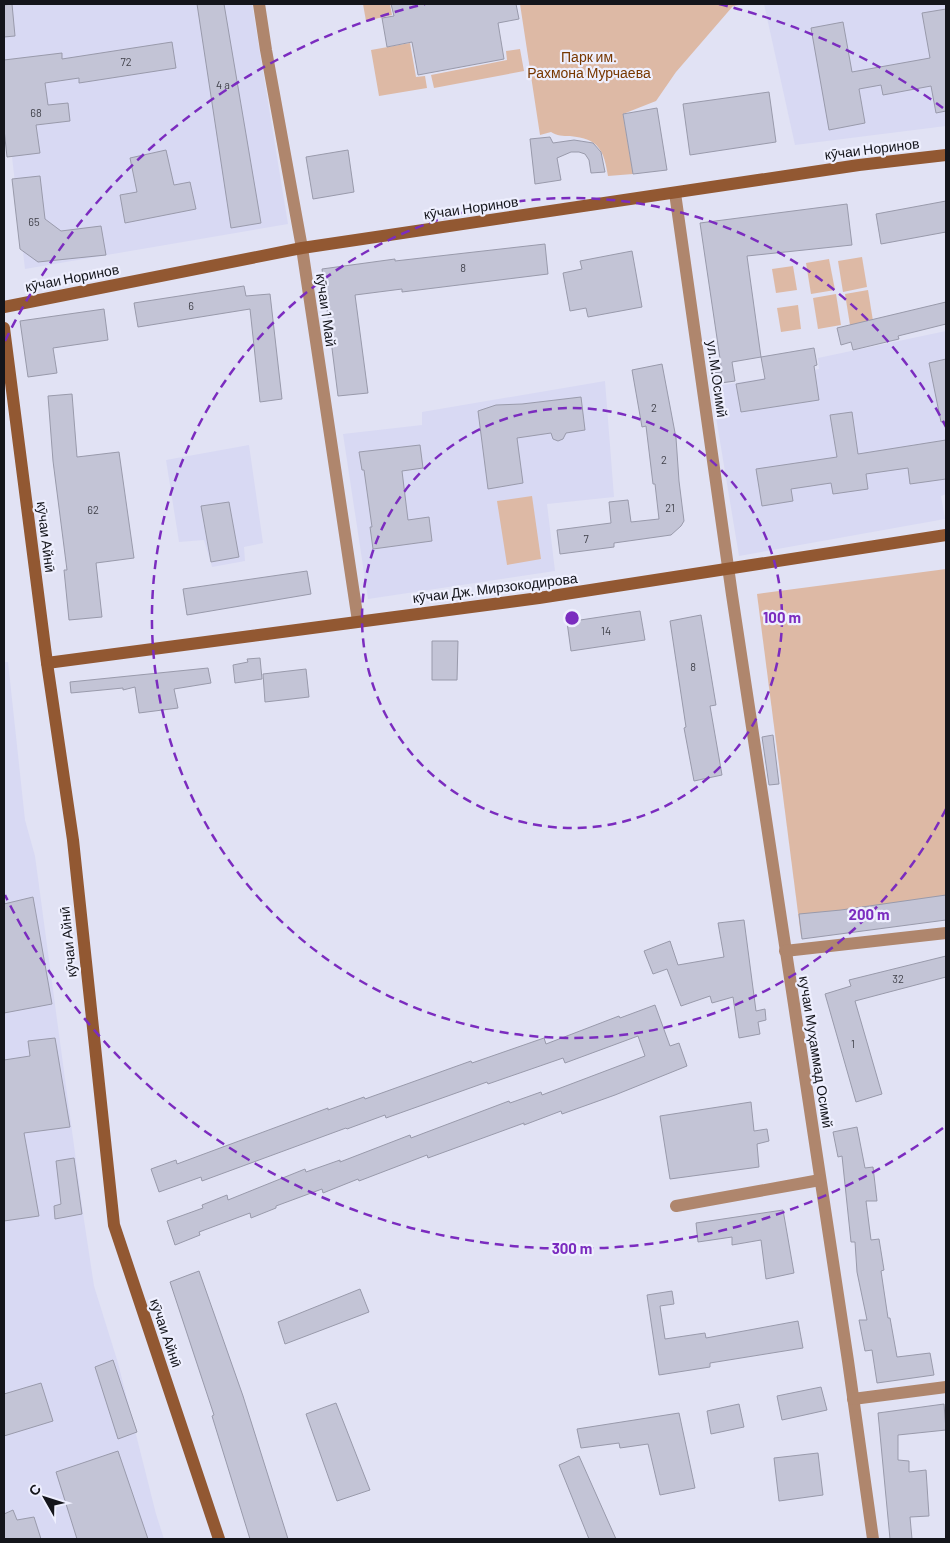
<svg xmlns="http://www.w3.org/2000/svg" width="950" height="1543" font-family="Barlow,sans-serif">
  <rect width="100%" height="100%" fill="#e1e2f4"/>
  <g fill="#d8d9f3">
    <polygon points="4,4 252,4 288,224 25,269 4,88"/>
    <polygon points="764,4 946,4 946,126 795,145"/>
    <polygon points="946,331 946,442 940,444 946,475 946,494 941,496 945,519 739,556 711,387 819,369 818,358"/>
    <polygon points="605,381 614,497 547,504 555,571 368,599 343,434 422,425 422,412"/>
    <polygon points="249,445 263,543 244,547 245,561 212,567 204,540 179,542 166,460"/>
    <polygon points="4,662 8,662 25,820 35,856 84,1220 94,1286 118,1363 156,1514 164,1539 4,1539"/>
  </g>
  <g fill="#ddb9a5">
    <polygon points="363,4 390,4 392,15 366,21"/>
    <path d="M520 4H744L733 6 676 72 656 101 623 114 633 174 608 176C604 150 599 139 570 136 563 136 557 136 551 132L540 135Z"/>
    <polygon points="410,43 416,77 425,76 427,88 379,96 371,50"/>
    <polygon points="520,49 524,71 434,88 431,75 507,60 506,51"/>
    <polygon points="862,257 867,287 843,292 838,261"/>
    <polygon points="829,259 835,290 811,294 806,263"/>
    <polygon points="793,266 797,290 776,293 772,269"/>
    <polygon points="868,290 873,321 850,325 845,294"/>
    <polygon points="836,294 841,325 818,329 813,298"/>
    <polygon points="798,305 801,329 781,332 777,308"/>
    <polygon points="532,496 541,559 507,565 497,501"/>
    <polygon points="946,569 946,917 801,936 757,594"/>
  </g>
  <g fill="#c3c4d6" stroke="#999aab">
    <polygon points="12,4 15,36 4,37 4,5"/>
    <polygon points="197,4 224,4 261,223 231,228"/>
    <polygon points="391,4 516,4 519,19 498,23 504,59 418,75 412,42 387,47 382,18 394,16"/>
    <polygon points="946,9 946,111 936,113 931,86 883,95 881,85 859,89 865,123 829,130 811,28 843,22 852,72 930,58 922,13"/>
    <polygon points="172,42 176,68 79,83 79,78 45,83 48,105 68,103 70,121 36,125 40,153 7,157 4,129 4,60 62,53 62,59"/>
    <polygon points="769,92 776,142 690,155 683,104"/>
    <polygon points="657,108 667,170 633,174 623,114"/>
    <polygon points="550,137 553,143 574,140 593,143 601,152 605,172 591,173 589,160 585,154 579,152 571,152 557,158 561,180 535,184 530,139"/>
    <polygon points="166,150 174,185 190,182 196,209 125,223 120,195 137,192 130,158"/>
    <polygon points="348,150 354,192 313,199 306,157"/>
    <polygon points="40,176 45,219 61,231 101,226 106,255 38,262 20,249 12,179"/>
    <polygon points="946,201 946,232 881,244 876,214"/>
    <polygon points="847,204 852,245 747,256 761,357 732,362 735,381 714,384 712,373 722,372 700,223"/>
    <polygon points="545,244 548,274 402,292 402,289 355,295 368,393 338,396 322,269 395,259 395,261"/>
    <polygon points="632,251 642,307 588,317 586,308 570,311 563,273 582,269 580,261"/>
    <polygon points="244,286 246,296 270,294 282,399 260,402 250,309 138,327 134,303"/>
    <polygon points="946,302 946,324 898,336 899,339 853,350 851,342 841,345 837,328"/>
    <polygon points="104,309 108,340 53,348 57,373 28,377 20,321"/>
    <polygon points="814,348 817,365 814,366 819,400 741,412 736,384 765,379 761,357"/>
    <polygon points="946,359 946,421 941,422 929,363"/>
    <polygon points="662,364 676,438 679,481 684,521 681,526 671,535 614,543 614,547 560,554 557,530 611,523 609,502 628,500 631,522 659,519 655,484 653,484 646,426 642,427 632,370"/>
    <polygon points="72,394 77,457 119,452 134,558 96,563 102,617 69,620 64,570 67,570 53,461 48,396"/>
    <polygon points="581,397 585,430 566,433 563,439 558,441 553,439 551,433 517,438 523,483 488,489 478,411 496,405 522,404"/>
    <polygon points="852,412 858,454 946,440 946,479 910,484 908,468 866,474 868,489 833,494 831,483 791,489 793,501 762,506 756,469 837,457 830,415"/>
    <polygon points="420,445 423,468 402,471 408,520 429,517 432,541 373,549 370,527 372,527 364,470 362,470 359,452"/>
    <polygon points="229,502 239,557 211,562 201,506"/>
    <polygon points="307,571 311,594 187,615 183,589"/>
    <polygon points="640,611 645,640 571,651 567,622"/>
    <polygon points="701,615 716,705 710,706 722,775 694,781 684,728 686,727 670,621"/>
    <polygon points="432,641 458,641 457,680 432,680"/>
    <polygon points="260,658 262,679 235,683 233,665 248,662 247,659"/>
    <polygon points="208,668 211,683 174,689 178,708 139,713 135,687 123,690 123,688 71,693 70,682"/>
    <polygon points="306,669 309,697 265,702 263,674"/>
    <polygon points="773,735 779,784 769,785 762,737"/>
    <polygon points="946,895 946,920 802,939 799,914 841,910"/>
    <polygon points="33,897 52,1004 4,1013 4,904"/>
    <polygon points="744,920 756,1011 765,1009 766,1020 758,1022 760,1034 739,1038 733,997 712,1003 710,996 681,1006 667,969 653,974 644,951 670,941 678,965 724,957 718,923"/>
    <polygon points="946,956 946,977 855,1001 882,1094 856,1102 825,994 851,986 849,980"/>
    <polygon points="655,1005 670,1046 679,1043 687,1066 615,1095 562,1114 561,1111 524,1125 524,1123 428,1158 427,1155 359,1181 358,1179 323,1193 322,1189 276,1206 276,1208 251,1218 250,1213 199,1232 200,1235 175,1245 167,1221 203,1208 202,1205 227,1195 228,1200 305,1169 306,1172 340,1160 340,1162 410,1135 411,1138 509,1101 510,1103 541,1092 542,1095 645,1056 638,1036 565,1063 563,1058 488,1084 487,1082 386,1118 385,1115 347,1129 346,1128 202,1181 201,1177 159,1192 151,1169 176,1160 177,1164 328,1108 328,1110 364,1097 365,1099 471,1061 472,1063 544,1038 546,1044 619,1016 620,1018"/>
    <polygon points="55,1038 70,1127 24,1133 39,1216 4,1221 4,1060 30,1056 28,1041"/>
    <polygon points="751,1102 754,1131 767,1129 769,1141 757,1144 759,1167 670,1179 660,1116"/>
    <polygon points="857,1127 865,1168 873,1167 877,1201 866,1201 871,1240 879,1239 884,1270 881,1271 888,1318 890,1318 897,1357 930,1353 934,1375 877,1383 872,1350 865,1351 859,1320 867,1320 857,1272 855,1242 851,1242 842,1156 838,1157 833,1132"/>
    <polygon points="74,1158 82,1214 55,1219 54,1206 61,1204 56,1161"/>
    <polygon points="783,1210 794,1273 766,1279 761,1240 732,1245 732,1237 698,1242 696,1223"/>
    <polygon points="199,1271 243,1396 288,1539 250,1539 212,1416 214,1415 170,1282"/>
    <polygon points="360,1289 369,1312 285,1344 278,1322"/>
    <polygon points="672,1291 674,1304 660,1306 665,1339 705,1333 706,1338 798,1321 803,1348 710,1363 710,1367 659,1375 647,1295"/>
    <polygon points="113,1360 137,1432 118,1439 95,1367"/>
    <polygon points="41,1383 53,1421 4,1436 4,1394"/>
    <polygon points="821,1387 827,1410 782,1420 777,1396"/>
    <polygon points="336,1403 370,1490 337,1501 306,1414"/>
    <polygon points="739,1404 744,1427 711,1434 707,1411"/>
    <polygon points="944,1404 946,1430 898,1435 898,1460 909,1461 909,1472 926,1470 929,1516 910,1517 912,1539 890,1539 878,1413"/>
    <polygon points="679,1413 695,1488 660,1495 648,1444 620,1448 619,1443 581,1448 577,1429"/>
    <polygon points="118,1451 148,1539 77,1539 56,1472"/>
    <polygon points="818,1453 823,1495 779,1501 774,1458"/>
    <polygon points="579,1456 616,1539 589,1539 559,1465"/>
    <polygon points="13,1510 17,1520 34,1517 41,1539 4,1539 4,1514"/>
  </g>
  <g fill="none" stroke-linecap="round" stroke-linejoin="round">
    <g stroke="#af866d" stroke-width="12">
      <polyline points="259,4 266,50 302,248 358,621"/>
      <polyline points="675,193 732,595 848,1361 873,1539"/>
      <polyline points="785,951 946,933"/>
      <polyline points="676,1206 820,1180"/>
      <polyline points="853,1399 946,1387"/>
    </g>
    <g stroke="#925832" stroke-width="12">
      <polyline points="4,307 302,248 859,165 946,155"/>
      <polyline points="4,328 47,663 73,840 114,1225 219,1539"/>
      <polyline points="47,663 539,598 946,535"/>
    </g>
  </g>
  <g fill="none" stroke="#7b2cbf" stroke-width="2.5" stroke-dasharray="9 6">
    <circle cx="572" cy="618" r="210"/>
    <path d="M946 809A420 420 0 1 1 946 427"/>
    <path d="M943 1128A631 631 0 0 1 5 895M5 341A631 631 0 0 1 425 4M719 4A631 631 0 0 1 943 108"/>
  </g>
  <g text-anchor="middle" stroke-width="4.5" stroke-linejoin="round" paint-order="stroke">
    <g font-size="11" fill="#40414a">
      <text x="126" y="66">72</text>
      <text x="223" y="89">4 a</text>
      <text x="36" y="117">68</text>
      <text x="34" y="226">65</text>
      <text x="463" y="272">8</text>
      <text x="191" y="310">6</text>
      <text x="654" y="412">2</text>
      <text x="664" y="464">2</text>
      <text x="670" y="512">21</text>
      <text x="93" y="514">62</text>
      <text x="586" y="543">7</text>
      <text x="606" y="635">14</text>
      <text x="693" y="671">8</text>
      <text x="898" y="983">32</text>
      <text x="853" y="1048">1</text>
    </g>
    <g font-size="14" fill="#773700" stroke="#eeeffe">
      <text x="589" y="62">Парк им.<tspan x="589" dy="16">Рахмона Мурчаева</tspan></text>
    </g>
    <g font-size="14" fill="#14151b" stroke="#eeeffe">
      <text transform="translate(872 149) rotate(-7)" y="5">кӯчаи Норинов</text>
      <text transform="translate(471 208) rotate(-8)" y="5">кӯчаи Норинов</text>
      <text transform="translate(72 278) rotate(-11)" y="5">кӯчаи Норинов</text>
      <text transform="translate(326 310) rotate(82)" y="5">кӯчаи 1 Май</text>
      <text transform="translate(717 379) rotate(82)" y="5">ул.М.Осимй</text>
      <text transform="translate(46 537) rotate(83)" y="5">кӯчаи Айнӣ</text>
      <text transform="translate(495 588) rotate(-7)" y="5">кӯчаи Дж. Мирзокодирова</text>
      <text transform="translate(68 942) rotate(-96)" y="5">кӯчаи Айнӣ</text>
      <text transform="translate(816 1052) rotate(81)" y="5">кучаи Муҳаммад Осимй</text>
      <text transform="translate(166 1333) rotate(71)" y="5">кӯчаи Айнӣ</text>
    </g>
  </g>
  <circle cx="572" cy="618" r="8" fill="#7b2cbf" stroke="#eeeffe" stroke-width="2.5"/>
  <g font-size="15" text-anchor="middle" font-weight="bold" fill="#7b2cbf" stroke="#eeeffe" stroke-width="4.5" stroke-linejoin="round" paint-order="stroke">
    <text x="782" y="623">100 m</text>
    <text x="869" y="920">200 m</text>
    <text x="572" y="1254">300 m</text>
  </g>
  <rect width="950" height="1543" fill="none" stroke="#14151b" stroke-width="10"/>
  <g transform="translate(45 1498) rotate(309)" stroke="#eeeffe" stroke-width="4" paint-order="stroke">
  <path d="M0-4L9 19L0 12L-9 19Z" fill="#14151b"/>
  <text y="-8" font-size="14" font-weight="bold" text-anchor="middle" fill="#14151b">С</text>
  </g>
</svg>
